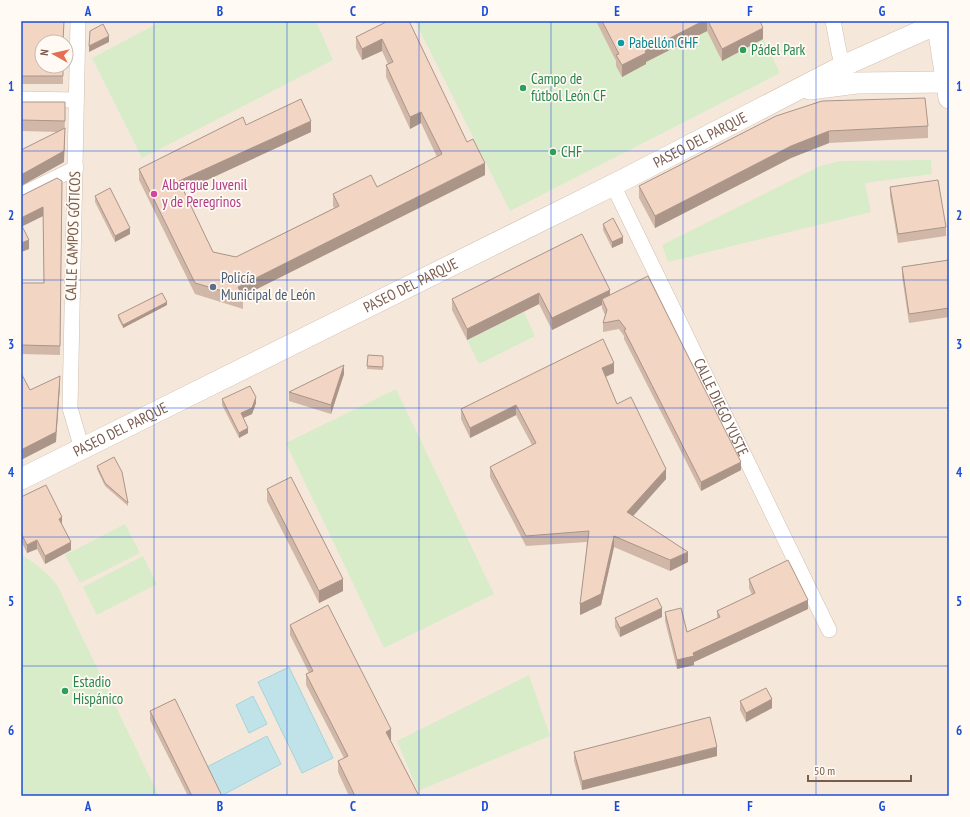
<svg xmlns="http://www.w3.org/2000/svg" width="970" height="817" font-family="'PT Sans Narrow',sans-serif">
  <rect width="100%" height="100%" fill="#fdf6ec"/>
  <path fill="#f5e8da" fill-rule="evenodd" d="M21 21H949V795L21 796ZM42 42H66V66H42Z"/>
  <g fill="#d8ecc9">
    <polygon points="162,21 316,21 333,60 142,158 92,58"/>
    <polygon points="415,21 754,21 780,73 510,211"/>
    <polygon points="931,160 932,174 865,183 871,212 668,262 662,245 820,166 839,161"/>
    <polygon points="524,312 535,336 479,364 467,340"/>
    <polygon points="396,389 494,594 384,648 286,443"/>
    <polygon points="125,524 140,553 80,583 65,555"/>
    <path d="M21 555C36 563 46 572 57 585L159 796H21Z"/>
    <polygon points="143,556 157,584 97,615 83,587"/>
    <polygon points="529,675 550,736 418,791 397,741"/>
  </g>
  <g fill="#bfe3e8" stroke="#a5d3da">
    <polygon points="289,667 333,758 302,773 258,682"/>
    <polygon points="253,696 267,724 249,733 236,705"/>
    <polygon points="267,736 281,764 221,796 205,768"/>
  </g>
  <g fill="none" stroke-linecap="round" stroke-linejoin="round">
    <defs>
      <g id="street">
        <polyline points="78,21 70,408 82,449"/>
        <polyline points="833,21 839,52 845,75"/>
        <polyline points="21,99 76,100"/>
        <path id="s1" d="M613 185 829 630"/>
        <polyline points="21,195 76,168"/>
      </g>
      <g id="secondary">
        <polyline points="937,21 949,98"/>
        <polyline points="810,89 857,83 947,82"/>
        <path id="s2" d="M21 479 625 179 843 66 937 24"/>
      </g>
    </defs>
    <use href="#street" stroke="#d1beb0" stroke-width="16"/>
    <use href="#secondary" stroke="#d6c0b0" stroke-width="22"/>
    <use href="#street" stroke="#fff" stroke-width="15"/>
    <use href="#secondary" stroke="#fff" stroke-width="21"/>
  </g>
  <g fill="#d1b7a8">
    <polygon points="21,21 63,66 63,84 21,84"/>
    <polygon points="388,21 467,142 485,175 242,296 243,297 243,309 195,294 139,180 139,169 246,125 311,132 183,191 213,252 236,257 334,208 333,206 333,194 377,187 437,157 421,123 410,129 386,77 386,65 388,64 382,51 362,60 356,48 356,37"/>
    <polygon points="596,21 760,21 763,39 722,61 707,31 646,62 646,64 622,77 616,66 616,61"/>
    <polygon points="21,102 65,113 64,162 21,186 21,150 58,132 21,131"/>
    <polygon points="776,116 928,126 928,138 829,143 791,158 655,228 639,198 639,186"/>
    <polygon points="62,181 60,355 21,354 21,303 44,283 43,216 22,226 29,249 21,252 21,196"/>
    <polygon points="890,187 946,227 946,236 898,243 890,196"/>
    <polygon points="95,196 130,234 115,242 95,202"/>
    <polygon points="603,224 623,243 612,248 603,230"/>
    <polygon points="582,234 610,295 741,470 701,491 624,339 624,336 619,329 603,332 603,323 605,315 602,308 602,305 552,330 539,304 467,340 452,310 452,299"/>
    <polygon points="949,260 949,317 909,323 902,276 902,267"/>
    <polygon points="167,305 123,328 118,318 118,315"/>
    <polygon points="368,355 383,356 383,370 367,369"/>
    <polygon points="614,373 606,377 617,404 666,479 632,516 688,562 670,571 614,547 601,605 580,615 587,542 526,546 490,477 490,467 532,445 516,415 470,438 461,419 461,409"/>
    <polygon points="344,374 331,414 289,401 289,392"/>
    <polygon points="222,399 256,403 252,414 243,418 248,433 239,438 222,405"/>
    <polygon points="97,466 128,503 128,506 105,486 97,469"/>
    <polygon points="267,489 343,591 319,603 267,501"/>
    <polygon points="21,497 62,524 71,550 45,564 37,549 27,553 21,541"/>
    <polygon points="749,579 808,609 694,662 694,665 677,669 665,621 665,612 687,632 717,618 717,611 752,595 749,588"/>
    <polygon points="662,617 620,637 615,627 615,618"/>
    <polygon points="290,625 391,740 390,740 419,796 349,796 338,772 338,761 344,758 306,685 306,674 309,673 290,635"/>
    <polygon points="740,701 772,708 746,722 740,710"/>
    <polygon points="150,711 222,796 188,796 150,720"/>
    <polygon points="574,752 717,756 582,790 574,761"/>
  </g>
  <g fill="#aa9588">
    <polygon points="703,21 707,21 707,31 646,62 646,64 622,77 622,65 645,51"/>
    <polygon points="763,28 763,39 722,61 722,49"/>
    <polygon points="109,36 109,42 89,52 89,46"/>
    <polygon points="382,39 382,51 362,60 362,49"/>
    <polygon points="421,112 421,123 410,129 410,117"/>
    <polygon points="311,121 311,132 179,193 179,181"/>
    <polygon points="65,128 64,162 21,186 21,175"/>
    <polygon points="829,131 829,143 791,158 655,228 655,216 791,146"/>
    <polygon points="485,163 485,175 241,297 238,287"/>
    <polygon points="43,207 43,216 21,227 21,218"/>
    <polygon points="130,228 130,234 115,242 115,236"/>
    <polygon points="623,237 623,243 612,248 612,242"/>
    <polygon points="29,240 29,249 21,252 21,243"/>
    <polygon points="610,290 610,301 602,299 602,305 552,330 552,318"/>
    <polygon points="539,293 539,304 467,340 467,329"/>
    <polygon points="167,302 167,305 123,328 123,325"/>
    <polygon points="614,363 614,373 602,378 602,368"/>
    <polygon points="344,365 344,374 331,414 331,405"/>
    <polygon points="60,376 60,386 56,442 21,460 21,450"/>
    <polygon points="256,397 256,403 252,414 241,419 241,413"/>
    <polygon points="516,405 516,415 470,438 470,428"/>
    <polygon points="248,428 248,433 239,438 239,433"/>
    <polygon points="741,462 741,470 701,491 701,482"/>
    <polygon points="666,469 666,479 627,523 627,512"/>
    <polygon points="62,517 62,525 59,519"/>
    <polygon points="614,536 614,547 601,605 580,615 580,604"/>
    <polygon points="37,540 37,549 27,553 27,545"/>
    <polygon points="71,542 71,550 45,564 45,556"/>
    <polygon points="688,552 688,562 670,571 670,560"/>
    <polygon points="343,579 343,591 319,603 319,591"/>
    <polygon points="808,600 808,609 694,662 694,665 677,669 677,660"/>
    <polygon points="662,608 662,617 620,637 620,628"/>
    <polygon points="772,699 772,708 746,722 746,713"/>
    <polygon points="391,729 391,740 386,743 386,732"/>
    <polygon points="717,747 717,756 582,790 582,781"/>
  </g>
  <g fill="#f3d5c3" stroke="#aa9588">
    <polygon points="21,21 64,21 63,42 42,42 42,66 63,66 63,76 21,76"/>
    <polygon points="388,21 409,21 467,142 473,139 485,163 238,287 243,297 195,283 139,169 243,117 246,125 301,99 311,121 179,181 213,252 236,257 339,206 333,194 371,175 377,187 442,154 421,112 410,117 386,65 393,62 382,39 362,49 356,37"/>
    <polygon points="602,21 703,21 645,51 646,53 622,65 616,55 619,54"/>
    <polygon points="708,21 760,21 763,28 722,49"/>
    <polygon points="103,24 109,36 89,46 90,31"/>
    <polygon points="925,98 928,126 829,131 791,146 655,216 639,186 776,116 822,101"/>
    <polygon points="21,102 65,102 65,121 21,120"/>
    <polygon points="65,128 64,151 21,175 21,150"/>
    <polygon points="57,178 62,181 60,346 21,345 21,283 44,283 43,207 21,218 21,196"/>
    <polygon points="938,180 946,227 898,234 890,187"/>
    <polygon points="110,188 130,228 115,236 95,196"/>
    <polygon points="613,218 623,237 612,242 603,224"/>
    <polygon points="21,224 29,240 21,243"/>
    <polygon points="582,234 610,290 552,318 539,293 467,329 452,299"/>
    <polygon points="949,260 949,308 909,314 902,267"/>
    <polygon points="648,276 741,462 701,482 624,330 626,329 619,320 603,323 607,310 602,299"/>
    <polygon points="162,293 167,302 123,325 118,315"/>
    <polygon points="603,339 614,363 602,368 617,404 631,397 666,469 627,512 688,552 670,560 614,536 601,594 580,604 589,531 526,536 490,467 536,443 516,405 470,428 461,409"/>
    <polygon points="368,355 383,356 383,367 367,366"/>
    <polygon points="344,365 331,405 289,392"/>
    <polygon points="21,373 30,390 60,376 56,432 21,450"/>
    <polygon points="250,386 256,397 252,408 241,413 248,428 239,433 222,399"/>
    <polygon points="114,457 122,472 128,503 105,483 97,466"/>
    <polygon points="291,477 343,579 319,591 267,489"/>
    <polygon points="46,485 62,517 59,519 71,542 45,556 37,540 27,545 21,533 21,497"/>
    <polygon points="788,560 808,600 693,653 694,656 677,660 665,612 681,608 687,632 720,617 717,611 755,593 749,579"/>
    <polygon points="657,598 662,608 620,628 615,618"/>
    <polygon points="328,605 391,729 386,732 419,796 355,796 338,761 348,756 306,674 313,671 290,625"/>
    <polygon points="766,688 772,699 746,713 740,701"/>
    <polygon points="175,699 222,796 192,796 150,711"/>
    <polygon points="710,717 717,747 582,781 574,752"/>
  </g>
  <path fill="none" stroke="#1d4ed8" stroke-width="1" stroke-opacity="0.55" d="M154 21V796M287 21V796M419 21V796M551 21V796M683 21V796M816 21V796M21 151H949M21 280H949M21 408H949M21 537H949M21 666H949"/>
  <circle fill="#0f9aa8" stroke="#fffaf3" stroke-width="1.5" cx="621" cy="43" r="4"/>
  <g fill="#2e9e5b" stroke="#fffaf3" stroke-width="1.5">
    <circle cx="743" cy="50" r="4"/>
    <circle cx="523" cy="88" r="4"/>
    <circle cx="553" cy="152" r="4"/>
    <circle cx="65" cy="691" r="4"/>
  </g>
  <circle fill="#d1479c" stroke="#fffaf3" stroke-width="1.5" cx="154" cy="194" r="4"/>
  <circle fill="#5c6f8a" stroke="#fffaf3" stroke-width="1.5" cx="213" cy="287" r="4"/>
  <g text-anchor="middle" stroke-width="3.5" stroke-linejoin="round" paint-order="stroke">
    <g font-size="15" fill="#0d838f" stroke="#fffaf3" text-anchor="start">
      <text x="629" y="48">Pabellón CHF</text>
    </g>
    <g font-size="15" fill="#27864d" stroke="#fffaf3" text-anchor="start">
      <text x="751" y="55">Pádel Park</text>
      <text x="531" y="84">Campo de<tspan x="531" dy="17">fútbol León CF</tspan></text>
      <text x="561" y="157">CHF</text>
      <text x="73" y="687">Estadio<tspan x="73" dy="17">Hispánico</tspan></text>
    </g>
    <g font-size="15" fill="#7a5c4d" stroke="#fffaf3">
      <text dy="5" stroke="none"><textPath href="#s2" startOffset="759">PASEO DEL PARQUE</textPath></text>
      <text transform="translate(73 236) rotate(-88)" y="5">CALLE CAMPOS GÓTICOS</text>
      <text dy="5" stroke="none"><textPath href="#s2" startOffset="435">PASEO DEL PARQUE</textPath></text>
      <text dy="5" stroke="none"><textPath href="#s1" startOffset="247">CALLE DIEGO YUSTE</textPath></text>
      <text dy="5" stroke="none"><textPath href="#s2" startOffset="111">PASEO DEL PARQUE</textPath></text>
    </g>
    <g font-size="15" fill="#b23c85" stroke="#fffaf3" text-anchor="start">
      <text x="162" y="190">Albergue Juvenil<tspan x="162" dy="17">y de Peregrinos</tspan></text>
    </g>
    <g font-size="15" fill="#4e5e75" stroke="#fffaf3" text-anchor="start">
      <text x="221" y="283">Policía<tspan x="221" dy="17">Municipal de León</tspan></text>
    </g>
  </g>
  <rect width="970" height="817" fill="none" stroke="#fffaf3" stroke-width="44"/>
  <g transform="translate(54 54) rotate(278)"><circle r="19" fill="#fffaf3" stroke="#cabbb1"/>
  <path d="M0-3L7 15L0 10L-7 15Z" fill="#e76f51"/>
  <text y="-6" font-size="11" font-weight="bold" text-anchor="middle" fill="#7a5c4d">N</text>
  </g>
  <path d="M808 775v6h103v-6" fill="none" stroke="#7a5c4d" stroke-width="2"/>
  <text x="814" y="775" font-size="12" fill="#7a5c4d" stroke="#fffaf3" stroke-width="3" paint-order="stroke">50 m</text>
  <rect x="22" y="22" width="926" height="773" fill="none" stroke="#1d4ed8" stroke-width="1.5"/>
  <g font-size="13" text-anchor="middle" font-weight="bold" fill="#1d4ed8">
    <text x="88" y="16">A</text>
    <text x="220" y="16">B</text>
    <text x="353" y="16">C</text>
    <text x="485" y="16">D</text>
    <text x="617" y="16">E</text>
    <text x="750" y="16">F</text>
    <text x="882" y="16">G</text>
    <text x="11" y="91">1</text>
    <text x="959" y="91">1</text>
    <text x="11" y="220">2</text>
    <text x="959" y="220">2</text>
    <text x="11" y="349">3</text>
    <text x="959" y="349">3</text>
    <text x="11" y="477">4</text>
    <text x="959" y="477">4</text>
    <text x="11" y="606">5</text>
    <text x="959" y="606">5</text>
    <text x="11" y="735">6</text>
    <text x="959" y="735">6</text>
    <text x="88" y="811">A</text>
    <text x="220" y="811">B</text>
    <text x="353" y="811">C</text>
    <text x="485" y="811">D</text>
    <text x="617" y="811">E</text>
    <text x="750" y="811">F</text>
    <text x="882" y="811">G</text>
  </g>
</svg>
